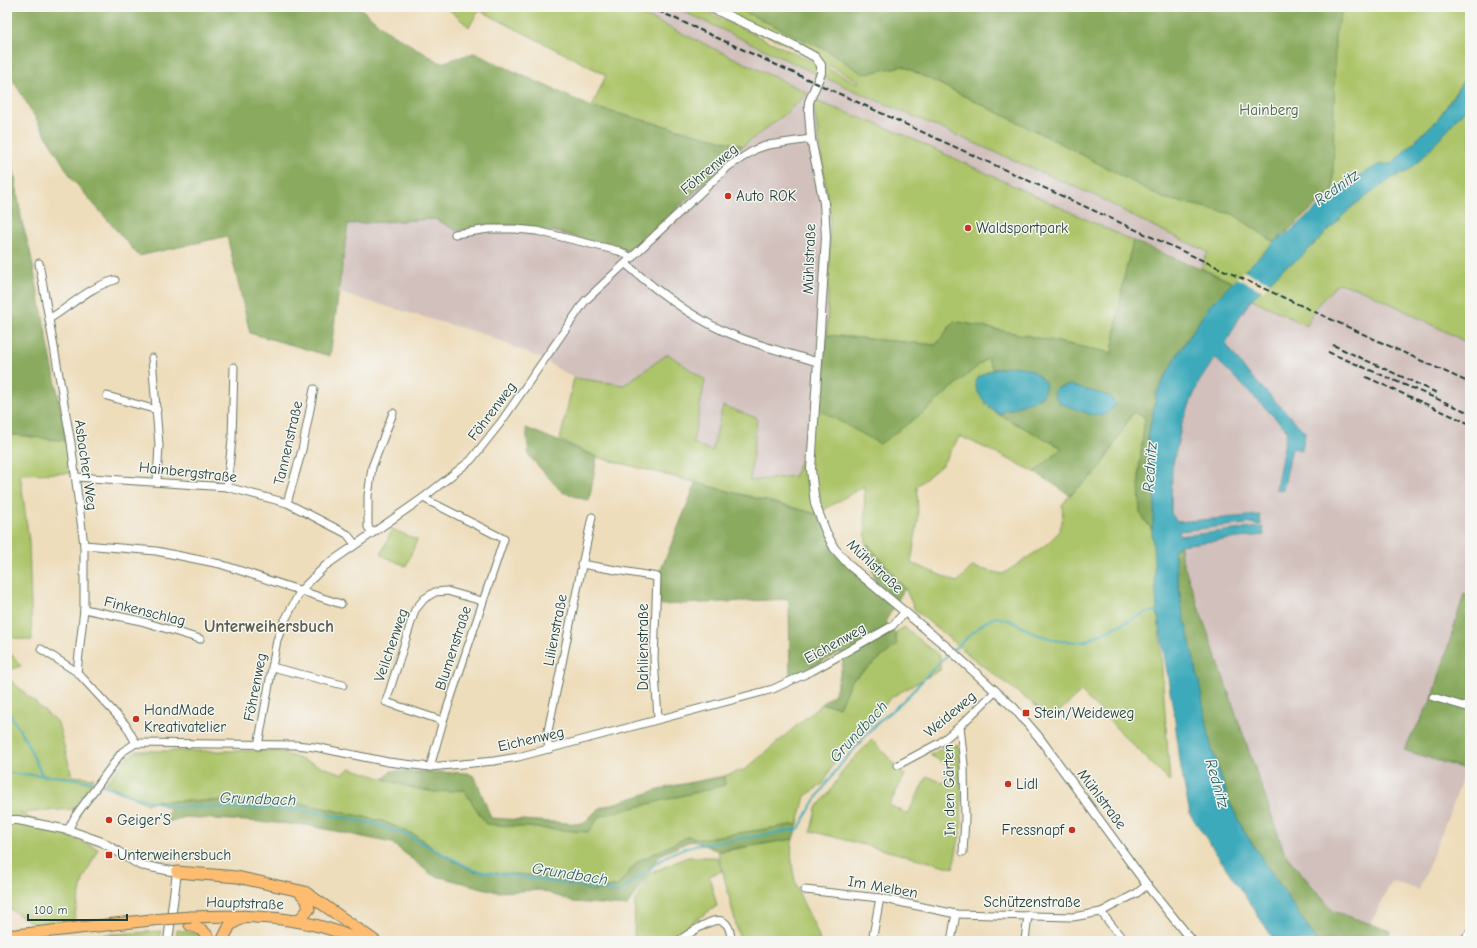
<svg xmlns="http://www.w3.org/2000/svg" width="1477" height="948" font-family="'Comic Neue',sans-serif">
  <rect width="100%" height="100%" fill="#f6f6f2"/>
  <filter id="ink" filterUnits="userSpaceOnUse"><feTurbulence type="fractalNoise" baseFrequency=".025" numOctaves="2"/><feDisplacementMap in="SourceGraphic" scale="8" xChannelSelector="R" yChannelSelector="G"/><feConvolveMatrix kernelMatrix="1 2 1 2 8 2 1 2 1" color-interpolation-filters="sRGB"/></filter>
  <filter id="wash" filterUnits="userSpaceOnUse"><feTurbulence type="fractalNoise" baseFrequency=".012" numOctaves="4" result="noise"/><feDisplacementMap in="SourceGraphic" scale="16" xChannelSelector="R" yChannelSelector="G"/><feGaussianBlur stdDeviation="0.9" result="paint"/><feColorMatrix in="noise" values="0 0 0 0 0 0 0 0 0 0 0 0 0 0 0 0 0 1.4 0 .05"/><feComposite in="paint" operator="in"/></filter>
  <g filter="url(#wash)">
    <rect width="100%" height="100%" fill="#edb"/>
    <polygon fill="#f5d3c1" points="7,907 25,919 7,923"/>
    <g fill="#d1c0bc">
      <polygon points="626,7 674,7 814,73 1098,197 1140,220 1209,252 1201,268 1133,241 893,130 813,100 830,216 827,335 818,409 795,476 750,482 712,451 693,443 705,380 668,354 624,385 574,378 540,358 486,335 340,293 348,224 435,219 457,231 511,225 557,232 743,146 784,115 808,93"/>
      <polygon points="1338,283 1366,291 1470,344 1470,597 1464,594 1433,697 1404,750 1465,769 1455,799 1419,890 1392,881 1370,925 1333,911 1285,854 1181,557 1177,522 1171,513 1172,468 1182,423 1199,382 1226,344 1236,322 1252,299 1307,326 1314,309"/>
    </g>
    <g fill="#adc56a" stroke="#66814f">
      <polygon points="446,7 626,7 808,93 784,115 743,146 592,107 606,75 479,10 469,27"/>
      <polygon points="674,7 696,7 858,83 859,81 786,44 702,7 1470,7 1470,74 1462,82 1438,119 1397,159 1380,172 1338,200 1312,204 1286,233 883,46 867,73 903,66 1058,142 1163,197 1233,214 1274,242 1234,283 1201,268 1208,252 1140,220 1098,197 814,73"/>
      <polygon points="813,100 893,130 1133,241 1124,278 1112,353 954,321 936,345 827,335 830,216"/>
      <polygon points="1470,104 1470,344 1366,291 1338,283 1314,309 1307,326 1252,299 1285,267 1299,259 1353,206 1392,178 1408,170 1420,159"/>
      <polygon points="7,147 14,171 7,172"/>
      <path d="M668 354 705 380 693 443 712 451 723 406 757 418 750 481 795 476 818 409 924 412 987 358 993 369 978 377 986 406 998 414 1063 448 1035 472 960 436 942 465 917 486 918 520 911 563 957 582 972 567 1003 574C1018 563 1049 546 1058 532 1063 526 1063 513 1062 505L1070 495 1099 470 1133 412 1145 417 1139 471 1140 513 1152 530 1170 782 1081 692 1052 718 970 656 915 610 905 588 866 542 864 486 817 514 597 457 560 440 574 378 624 385Z"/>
      <polygon points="7,434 67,441 72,473 20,474 29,541 32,641 10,637 7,639"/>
      <polygon points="392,529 417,540 406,566 381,555"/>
      <polygon points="904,627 940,656 940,670 890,698 863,735 841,749 823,784 805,796 798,824 700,839 689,837 637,862 618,886 592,891 553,877 473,871 442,855 417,836 382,821 305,804 221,801 154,801 147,804 106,783 125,760 136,751 277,751 343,774 350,768 409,787 434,792 464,790 486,824 588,832 600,816 725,785 724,776 746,769 822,704 839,706 851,681 897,645 895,633"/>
      <polygon points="7,649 21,666 7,671"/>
      <polygon points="7,677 58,723 72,776 94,778 73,809 19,813 98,849 83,880 73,923 36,926 7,907"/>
      <polygon points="872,740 905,775 889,805 908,814 927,776 943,783 951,767 930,755 951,744 959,746 962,824 953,868 811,831 816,808 829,793 846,766"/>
      <path d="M793 839C789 850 793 876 797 887 803 907 814 919 820 941H740L718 852Z"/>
      <polygon points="688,857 717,857 722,871 709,876 717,906 663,941 634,941 635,900 650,873"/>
      <polygon points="177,930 200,934 203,941 176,941"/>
      <polygon points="161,931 158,941 36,941 36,939"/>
    </g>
    <g fill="#8aaa5e" stroke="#547449">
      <polygon points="7,7 359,7 387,31 441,63 474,53 592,107 743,146 631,252 557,232 511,225 457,231 435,219 348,224 330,356 250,333 227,236 139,256 72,179 7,70"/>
      <polygon points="734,7 1343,7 1335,36 1333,191 1274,242 1233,214 1163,198 1058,142 903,66 863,74 828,51"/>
      <polygon points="14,171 22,222 30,251 67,441 7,434 7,172"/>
      <polygon points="1133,241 1234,283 1210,306 1179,352 1157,392 1148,437 1155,505 1152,530 1140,513 1139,471 1145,417 1133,412 1099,470 1070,495 1035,472 1062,448 998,414 1037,399 1043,394 1014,366 993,369 987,358 924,412 880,444 818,409 827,335 936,345 954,321 1112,353 1124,278"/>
      <polygon points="526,428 597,457 589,501 562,492 529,456"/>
      <polygon points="696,483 817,514 850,564 876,584 866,542 905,588 885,622 895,633 897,645 851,681 839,707 822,704 835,693 843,663 841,652 790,678 789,599 659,605 660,572"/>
      <polygon points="1180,545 1181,557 1285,854 1333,911 1391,931 1388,941 1317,941 1245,833 1229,801 1211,746 1181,604 1174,549"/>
      <polygon points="1464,594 1470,597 1470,740 1465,769 1404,750 1433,697"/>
      <polygon points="391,771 468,773 475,777 491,818 583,824 599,808 672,786 724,776 725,785 600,816 588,832 486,824 464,790 434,792 409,787 384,779"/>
      <polygon points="154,801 221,801 305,804 382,821 417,836 442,855 473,871 553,877 592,891 618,886 637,862 689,836 700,839 798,824 793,839 718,851 692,840 660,855 627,906 574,902 540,890 498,892 432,875 392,843 306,825 186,817 167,822 166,815 170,809"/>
    </g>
    <g fill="#3caabb" stroke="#2e7478">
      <polygon points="1470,72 1470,104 1421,159 1408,171 1392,178 1353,206 1299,259 1285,267 1252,299 1236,322 1226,344 1245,370 1305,432 1302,450 1292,448 1283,490 1276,489 1287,430 1215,358 1199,382 1182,423 1172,468 1171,513 1177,522 1260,515 1261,525 1255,525 1254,523 1179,531 1179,536 1263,527 1264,535 1180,545 1174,549 1181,604 1198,677 1211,746 1229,801 1245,833 1317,941 1275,941 1190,814 1181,769 1175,721 1157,611 1152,530 1155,505 1148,437 1157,392 1179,352 1210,305 1274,242 1289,232 1344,185 1378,165 1391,164 1438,119"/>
      <path d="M1014 366C1028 367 1037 372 1046 384L1043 395 1037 399 998 414C991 409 968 388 978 378 986 369 1003 368 1014 366Z"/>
      <polygon points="1070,385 1109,396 1117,405 1103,416 1089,414 1059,403 1054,394 1056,388"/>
    </g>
    <polygon fill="#edb" points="1243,271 1255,276 1271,283 1263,291 1236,278"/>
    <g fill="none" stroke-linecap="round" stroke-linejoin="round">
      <g stroke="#3caabb" stroke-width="2">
        <polyline points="953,650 985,622 996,617 1009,620 1036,634 1059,641 1084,642 1147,612 1159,611"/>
        <polyline points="7,709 26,741 42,775"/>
        <polyline points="7,773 64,777 97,783"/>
        <path d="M101 784 134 797 177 807 300 809 375 824 407 835 474 870 619 892C644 875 671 844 703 845L799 829C818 790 846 756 875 726 885 715 897 707 907 697 922 682 934 666 950 653"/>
      </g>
    </g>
  </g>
  <g filter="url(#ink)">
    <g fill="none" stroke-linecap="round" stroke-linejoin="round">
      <defs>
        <g id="minor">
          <polyline points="455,234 489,229 515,229 537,231 619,251 632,258"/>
          <polyline points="39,263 71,443 84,545 84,609 77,672"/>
          <path d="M626 264C659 293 697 322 738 337 764 347 791 354 817 362"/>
          <path d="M49 319C71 306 89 287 115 280"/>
          <polyline points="152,358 159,445 157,481"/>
          <polyline points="107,396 157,410"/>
          <polyline points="76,477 227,487 287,503 347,534 355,544"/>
          <polyline points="227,487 232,439 234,367"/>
          <polyline points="423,498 504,539 443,721 430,767"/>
          <polyline points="287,503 302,450 314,389"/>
          <polyline points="372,533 368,527 368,496 372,467 393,413"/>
          <polyline points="84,545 156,551 220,564 341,604"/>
          <polyline points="581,564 657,577 654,659 658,718"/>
          <polyline points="84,609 141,621 200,639"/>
          <polyline points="41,649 77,672 125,724 136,743"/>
          <polyline points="272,667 343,685"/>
          <polyline points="1433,697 1470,708"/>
          <polyline points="443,721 386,702 415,610 424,599 435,592 447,591 482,601"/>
          <polyline points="960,726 964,765 965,819 963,852"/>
          <polyline points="258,746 277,640 284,622 301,590 325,566 423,498 471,460 501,422 585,301 729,166 756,149 768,145 811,139"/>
          <polyline points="549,749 547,736 592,517"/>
          <polyline points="898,765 941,742 960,726 996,691"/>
          <polyline points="68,830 76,815 122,752 136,743 295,745 315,747 388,762 430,767 494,761 518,757 773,689 812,671 892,626 905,612"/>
          <polyline points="805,890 880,898 956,914 1073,917 1101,912 1137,893 1147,885"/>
          <polyline points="1101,912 1124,941"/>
          <path d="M678 941C696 930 730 901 731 941"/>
          <polyline points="872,941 880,898"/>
          <polyline points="951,941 956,914"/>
          <polyline points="1025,941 1028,915"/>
          <polyline points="1463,941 1470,932"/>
        </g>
        <g id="tertiary">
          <polyline points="709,7 793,45 815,57 821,65 821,73 809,102 809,112 811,139 824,203 826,238 811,469 815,504 826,532 834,548 850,566 948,648 1014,708 1038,736 1147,885 1192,941"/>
          <polyline points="7,820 18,820 68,830 102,842 140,865 177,872 168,941"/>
        </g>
        <g id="primary">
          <polyline points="177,872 237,877 305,892 375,941"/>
          <path d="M191 917C249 915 306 915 360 941"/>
          <polyline points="296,920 301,918 309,909 307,900 299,891"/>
          <path d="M190 925C200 927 205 932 211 941"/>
          <polyline points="7,936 151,920"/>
          <polyline points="222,941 230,925 245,916"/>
        </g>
      </defs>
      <use href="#minor" stroke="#677563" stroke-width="9"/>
      <use href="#tertiary" stroke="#677563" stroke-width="10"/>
      <use href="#primary" stroke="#677563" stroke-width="13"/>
      <use href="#minor" stroke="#fff" stroke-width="7"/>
      <use href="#tertiary" stroke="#fff" stroke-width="8"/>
      <use href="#primary" stroke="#febc70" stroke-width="11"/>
      <g stroke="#1f3d34" stroke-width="2" stroke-dasharray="6 3" stroke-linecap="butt">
        <polyline points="650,7 1470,383"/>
        <polyline points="1333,345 1437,393"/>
        <polyline points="1328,352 1470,413"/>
        <polyline points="1366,377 1470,424"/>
      </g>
      <defs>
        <polyline id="primary-bridge" points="151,920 191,917"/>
      </defs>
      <use href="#primary-bridge" stroke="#677563" stroke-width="13" stroke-linecap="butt"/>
      <use href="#primary-bridge" stroke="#febc70" stroke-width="11"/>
    </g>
  </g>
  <g fill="#c8321e" stroke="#f6f6f2" stroke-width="1.5">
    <circle cx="728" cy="196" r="4"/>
    <circle cx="968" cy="228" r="4"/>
    <rect x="1022" y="709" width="8" height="8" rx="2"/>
    <circle cx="136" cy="719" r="4"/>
    <circle cx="1008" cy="784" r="4"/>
    <circle cx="109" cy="820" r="4"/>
    <circle cx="1072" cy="830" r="4"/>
    <rect x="105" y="851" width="8" height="8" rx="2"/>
  </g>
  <g text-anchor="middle" stroke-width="3" stroke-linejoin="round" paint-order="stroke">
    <g font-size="15" fill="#425f42" stroke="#f6f6f2">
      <text x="1269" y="115">Hainberg</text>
    </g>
    <g font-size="15" fill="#1f3d34" stroke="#f6f6f2">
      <text transform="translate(709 169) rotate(-40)" y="5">Föhrenweg</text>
      <text transform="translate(809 259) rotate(-88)" y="5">Mühlstraße</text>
      <text transform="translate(492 411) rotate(-53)" y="5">Föhrenweg</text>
      <text transform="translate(288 443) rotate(-77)" y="5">Tannenstraße</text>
      <text transform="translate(86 465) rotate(82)" y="5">Asbacher Weg</text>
      <text transform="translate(188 472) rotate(6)" y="5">Hainbergstraße</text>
      <text transform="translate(875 566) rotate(43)" y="5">Mühlstraße</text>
      <text transform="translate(145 611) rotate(14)" y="5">Finkenschlag</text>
      <text transform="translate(555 630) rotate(-79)" y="5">Lilienstraße</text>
      <text transform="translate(835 643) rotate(-29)" y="5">Eichenweg</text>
      <text transform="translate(391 645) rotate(-71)" y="5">Veilchenweg</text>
      <text transform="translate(643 647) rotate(-90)" y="5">Dahlienstraße</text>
      <text transform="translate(453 648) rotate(-72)" y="5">Blumenstraße</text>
      <text transform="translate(255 687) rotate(-79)" y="5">Föhrenweg</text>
      <text transform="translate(950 714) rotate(-40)" y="5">Weideweg</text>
      <text transform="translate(531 739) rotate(-13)" y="5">Eichenweg</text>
      <text transform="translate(949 790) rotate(-91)" y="5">In den Gärten</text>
      <text transform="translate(1102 799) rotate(53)" y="5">Mühlstraße</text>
      <text transform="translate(883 887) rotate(10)" y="5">Im Melben</text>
      <text x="1032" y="907">Schützenstraße</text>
      <text transform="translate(245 903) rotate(2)" y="5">Hauptstraße</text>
    </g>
    <g font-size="15" fill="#1f3d34" stroke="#f6f6f2" text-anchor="start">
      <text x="736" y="201">Auto ROK</text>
      <text x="976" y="233">Waldsportpark</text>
      <text x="144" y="715">HandMade<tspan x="144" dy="17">Kreativatelier</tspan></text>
      <text x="1034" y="718">Stein/Weideweg</text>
      <text x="1016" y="789">Lidl</text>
      <text x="117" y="825">Geiger’S</text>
      <text x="1064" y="835" text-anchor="end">Fressnapf</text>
      <text x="117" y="860">Unterweihersbuch</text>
    </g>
    <g font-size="16" font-style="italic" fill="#285e5c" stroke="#f6f6f2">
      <text transform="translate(1336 187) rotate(-35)" y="6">Rednitz</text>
      <text transform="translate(1149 467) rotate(-86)" y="6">Rednitz</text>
      <text transform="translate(858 731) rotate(-47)" y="6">Grundbach</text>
      <text transform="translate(1218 783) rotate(74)" y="6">Rednitz</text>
      <text transform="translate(258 798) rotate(2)" y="6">Grundbach</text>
      <text transform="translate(570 873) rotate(9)" y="6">Grundbach</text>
    </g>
    <g font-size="17" font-weight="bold" fill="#5c5d4d" stroke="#f6f6f2">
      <text x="269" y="632">Unterweihersbuch</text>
    </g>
  </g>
  <rect width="1477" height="948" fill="none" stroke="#f6f6f2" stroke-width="24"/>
  <path d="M28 914v6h99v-6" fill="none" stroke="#1f3d34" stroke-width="2"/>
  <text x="34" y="914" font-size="12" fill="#1f3d34" stroke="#f6f6f2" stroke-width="3" paint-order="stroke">100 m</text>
</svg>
